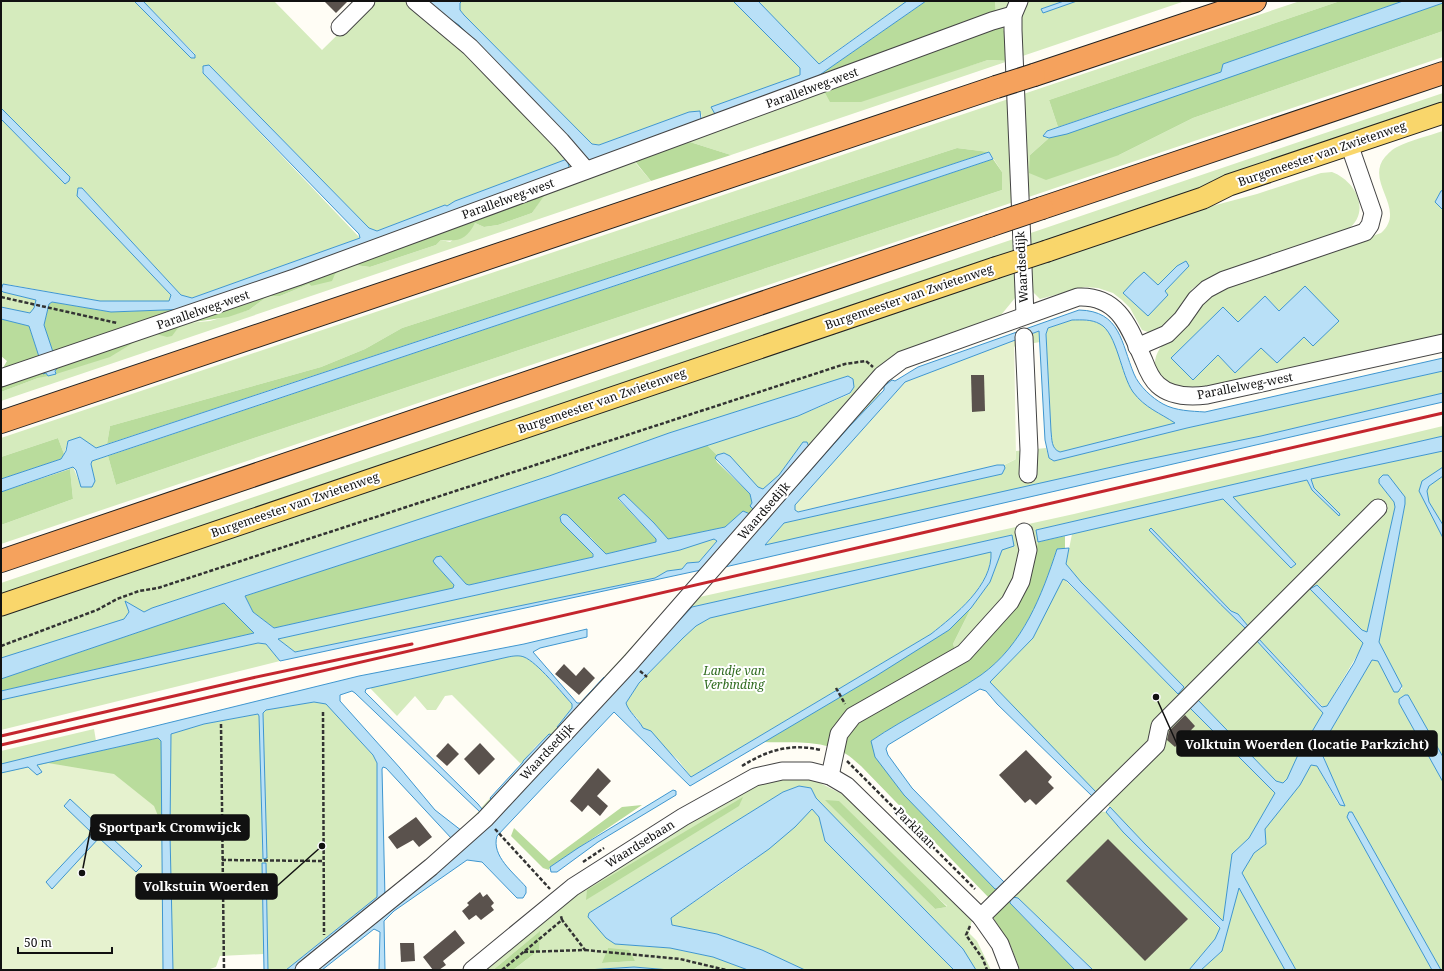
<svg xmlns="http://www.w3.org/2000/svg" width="1444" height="971" font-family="'Noto Serif',serif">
  <rect width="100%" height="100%" fill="#fffdf5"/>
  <g fill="#d5ebbd" fill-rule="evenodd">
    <polygon points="1,1 134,1 191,58 194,58 195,54 143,1 274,1 322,50 372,1 429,1 442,14 459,25 584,157 686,125 701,119 702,116 700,112 689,112 599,145 592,144 464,15 460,10 460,3 462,1 733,1 800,68 800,75 712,107 715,114 811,81 969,66 988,60 1009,61 1007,38 996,13 995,1 1064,1 1041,9 1043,12 1077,1 1185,1 731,155 690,142 633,160 651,181 1,401 1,392 38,378 89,363 141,338 178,328 187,323 210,321 249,310 268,296 280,296 309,284 311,286 342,269 355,265 370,267 436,245 441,240 450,242 475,223 484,227 498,225 532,213 567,159 455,201 447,206 445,205 377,231 369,228 209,65 202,70 203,73 360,238 192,298 181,295 83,189 78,188 171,295 169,301 100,301 6,284 1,289 1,119 65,184 70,177 1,108"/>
    <polygon points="758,1 907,1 818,64"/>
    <polygon points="1300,1 1340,1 1049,100 1058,127 1047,131 1044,136 1049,138 1030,155 1119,155 1193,118 1443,31 1443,57 1,544 1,525 73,499 70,469 73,467 81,486 95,481 91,464 92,461 108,456 116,485 251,439 1002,190 1002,172 989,152 957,148 402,328 365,349 321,367 110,426 107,444 96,448 80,438 68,441 64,454 58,438 1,457 1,438"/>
    <polygon points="1443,93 1443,109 1,598 1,583"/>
    <path d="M1443 131V190L1441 191 1435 202 1443 210V337L1190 391C1169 383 1144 374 1160 348L1200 302 1216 291 1381 233C1408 209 1364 182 1385 157 1388 154 1392 149 1397 147 1411 140 1428 136 1443 131ZM1265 296 1313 346 1304 337 1277 363 1262 347 1235 373 1218 355 1223 307 1238 322Z"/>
    <path d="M1332 172C1356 181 1372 212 1347 230L1201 283 1192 289 1169 323 1151 333 1142 330 1130 308 1122 300 1113 293 1098 288 1085 287 1040 299 1030 289 1027 267 1186 213 1257 194 1321 173ZM1186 262 1188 266 1164 292 1168 295 1144 272 1158 285 1177 266Z"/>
    <polygon points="1016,271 1015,298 1001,315 900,352 875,392 881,393 849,427 725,567 701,570 767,501 803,442 779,475 763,489 758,488 724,453 717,455 707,445 798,416 850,394 854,387 848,376 669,433 549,476 152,608 144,612 126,602 129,612 124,619 1,658 1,614"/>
    <polygon points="1,290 3,292 36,300 34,308 30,313 1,307"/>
    <path d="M1072 320C1082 320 1091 319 1100 324 1117 333 1121 375 1134 392 1144 407 1160 414 1176 423L1060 452C1051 449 1052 439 1051 431L1046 334 1048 328Z"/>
    <polygon points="1040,331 1040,342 1012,347 1014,340"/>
    <polygon points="1443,371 1443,393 1261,436 1134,462 765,546 784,523 1002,474 1005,468 1004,465 1016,459 1016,451 1046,448 1049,458 1054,461 1187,428"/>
    <path d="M1443 426V436L1036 530 1038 542 1032 567 1005 618 955 649 953 644 971 608 990 582 1002 550 1012 535 692 607 662 635 460 853 395 906 462 831 460 830 479 811 480 812 481 808 490 798 493 801 549 734 535 747 521 764 452 695 445 696 436 710H427L415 696 397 716 370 688 508 657C513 656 518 655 523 656 535 660 562 693 572 704V708L557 726 607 680 604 677 669 606 695 598 1074 514Z"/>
    <path d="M1443 451V467L1423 481 1419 491 1443 538V757L1408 695H1405L1399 699V703L1443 782V970H1441L1352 812H1349L1347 817 1432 970H1296L1242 873 1254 853 1266 844 1264 829 1300 785 1311 765 1317 766 1339 805 1321 747 1372 660 1378 661 1394 691 1402 689V686L1379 642 1405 504 1383 475 1379 479V483L1394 502 1395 507 1369 626 1362 647 1327 706 1323 707 1258 638 1323 713 1297 757 1288 779 1283 783 1276 781 1197 700 1189 707 1275 793 1249 838 1232 854 1223 921 1145 844 990 682 1033 638 1061 580 1064 579 1178 694 1184 687 1081 582 1066 564 1072 534 1223 499 1291 568 1233 497 1307 480 1310 487 1340 514 1314 488 1311 479ZM1151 529 1231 611 1238 614 1248 626 1246 627 1149 530Z"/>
    <path d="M1443 476V525C1438 515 1420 496 1430 485 1433 482 1439 479 1443 476Z"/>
    <polygon points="714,538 717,541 699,562 687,563 682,569 667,571 655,578 295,652 278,639 680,550"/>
    <path d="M991 551C993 585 955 615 931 634L691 777 678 760 643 728 637 718 627 708 626 703 639 683 683 638 696 626 710 618Z"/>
    <polygon points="258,643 266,644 280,661 1,730 1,700"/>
    <polygon points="314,702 326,703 373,755 377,763 377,897 286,970 268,970 266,863 262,863 264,954 220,956 216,967 207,970 173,970 170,834 171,734 204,724 258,714 259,716 263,858 266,858 263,713 266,710"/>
    <polygon points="94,729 96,741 1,764 1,751"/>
    <path d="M789 777 814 780 850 798 972 920 969 933 977 941 991 970H976L816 798 811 788 799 786 783 792 589 913 588 917 615 944 670 948 713 957 748 970H671L634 967 587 970H513L539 950V932L493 970H482L583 886 740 792 772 779ZM826 800 947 906V907L935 909ZM608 948 635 961 603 963Z"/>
    <path d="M811 808 819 817 825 841 954 970H805L762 950 717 934 671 925V918C719 884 772 853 811 808Z"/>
    <polygon points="1096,811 1106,812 1123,832 1220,929 1215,939 1189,970 1093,970 1018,898 1012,899"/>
    <polygon points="1239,888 1285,970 1201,970 1222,951"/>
  </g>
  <g fill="#b9dc9c">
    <polygon points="926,1 995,1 996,13 1007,38 1010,61 988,60 861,102 830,102 822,87 811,81"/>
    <polygon points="1340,1 1403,1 1223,64 1221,72 1058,127 1049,100"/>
    <polygon points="1443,3 1443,31 1193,118 1119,155 1046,180 1029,173 1030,155 1049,138"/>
    <polygon points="690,142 731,155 651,181 633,159"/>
    <polygon points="957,148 989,152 107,444 110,426 321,367 365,349 402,328"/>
    <polygon points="993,159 1002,172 1002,190 251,439 116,485 108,456"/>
    <path d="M546 193 532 213 498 225 484 227 475 223C467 239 459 242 441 240L436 245 370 267 355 265 342 269 335 274 332 281 311 286 309 284 280 296H268L249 310 228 317 187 323 178 328 172 336 167 337 156 334 141 338 110 357 56 374V365L44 325 49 304 52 302 111 312 190 309Z"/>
    <polygon points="1,319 29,326 43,369 43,374 46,373 48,376 38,378 1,392 1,371 7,361 1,356"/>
    <polygon points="58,438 64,454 61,459 1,479 1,457"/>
    <polygon points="707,445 717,455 715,458 717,462 750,494 752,503 750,506 754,509 750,514 743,511 725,527 668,539 654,523 624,494 618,499 657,540 656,542 606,554 590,537 593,557 469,585 466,584 441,556 435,564 454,585 454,588 274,628 253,612 245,596"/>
    <polygon points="70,469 73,499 1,525 1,492"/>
    <path d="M1065 536V549H1057C1042 595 1023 645 981 675 946 699 906 717 871 741L999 889 1011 895 1010 903 1075 970H1020L1010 944 994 919 992 901 861 766C856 762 851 757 846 754 823 739 789 743 763 742L949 630 971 608 953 644 955 649 969 652 1032 567 1038 542Z"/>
    <polygon points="224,603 254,633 1,691 1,679"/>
    <polygon points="158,738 161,741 162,751 163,861 1,773"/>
    <polygon points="743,797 739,806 586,900 587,890"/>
    <polygon points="825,800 839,801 947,907 935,909"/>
    <polygon points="642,805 562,859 550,867 549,870 543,868 511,836 514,828 549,861 622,807"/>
    <polygon points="540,931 539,950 513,970 493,970"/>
    <polygon points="608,948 629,950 635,961 602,963"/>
  </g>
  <g fill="#e6f2cf">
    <polygon points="1014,340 1016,459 1004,465 997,465 797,512 795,510 795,505 905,382"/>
    <polygon points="48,763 114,774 154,806 163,828 163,970 1,970 1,773"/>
  </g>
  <g fill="#b9e0f7" stroke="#3f96cf" fill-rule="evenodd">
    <polygon points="134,1 143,1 195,55 195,58 191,58"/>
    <polygon points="429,1 462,1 460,3 460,10 464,15 592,144 599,145 689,112 700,111 701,119 590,161 584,157 459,25 442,14"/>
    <polygon points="733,1 758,1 819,64 907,1 926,1 811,81 715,114 711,107 800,75 800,68"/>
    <polygon points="1064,1 1077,1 1043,13 1041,9"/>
    <polygon points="1403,1 1443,1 1443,3 1067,134 1049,138 1043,136 1047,131 1221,72 1223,64"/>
    <polygon points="209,65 369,228 377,231 445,205 447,206 455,201 567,159 569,167 568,169 190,309 111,312 52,302 49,304 44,325 58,367 55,371 56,374 48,376 46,373 43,374 43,369 29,326 1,319 1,307 30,313 34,308 36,300 3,292 1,290 3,284 100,301 169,301 171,295 77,196 78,188 82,188 181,295 192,298 360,238 359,234 203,73 203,66"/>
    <polygon points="1,108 70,177 69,181 65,184 1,119"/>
    <polygon points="989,152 993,159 92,461 91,464 95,481 92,487 81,487 76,470 73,467 1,492 1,479 61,459 66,451 68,441 80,437 96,448"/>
    <polygon points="1443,190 1443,210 1435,202 1441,191"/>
    <polygon points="1186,261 1189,266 1165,291 1168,295 1148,316 1123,293 1135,280 1144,272 1158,285 1177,266"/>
    <polygon points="1305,286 1339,321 1313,346 1304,337 1277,363 1261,348 1235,373 1218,355 1193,380 1171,358 1223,307 1238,322 1265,296 1279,311"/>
    <path d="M1079 310C1121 311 1121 343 1134 374 1139 386 1152 398 1163 404 1176 411 1191 411 1205 412L1443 358V371L1187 428 1054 461 1049 458 1045 440 1039 331 905 382 795 505V510L798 512 997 465H1004L1005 468 1002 474 784 523 765 545 1134 462 1261 436 1443 393V402L725 567 849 427 884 390V386L892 380 895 381 918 367ZM1072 320C1082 320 1091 319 1100 324 1117 333 1121 375 1133 392 1145 408 1160 413 1175 423L1060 452C1051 449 1052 439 1051 431L1046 334 1048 328Z"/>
    <path d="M848 376 853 379 854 387 850 393 798 416 245 596 253 612 274 628 453 588 454 585 435 564 433 561 436 557 441 556 466 584 469 585 593 557V554L561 522 560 517 563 514 567 515 606 554 656 542V539L618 498 624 494 654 523 668 539 725 527 743 511 750 514 701 570 280 661 266 644 258 643 1 700V691L254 633 224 603 1 679V658L124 619 129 612 125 601 144 612 152 608 549 476 669 433ZM714 539 717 541 699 562 687 563 682 569 667 571 655 578 295 652 278 639 680 550Z"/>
    <polygon points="1443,436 1443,451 1311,479 1314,488 1340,514 1339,516 1312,490 1307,480 1233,497 1296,564 1291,568 1223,499 1038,542 1036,530"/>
    <polygon points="803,442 807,442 809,447 755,511 750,506 752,503 750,494 715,458 717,455 724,453 730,456 758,487 763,489 779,475"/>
    <polygon points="1443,467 1443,476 1429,486 1427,491 1429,502 1443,525 1443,538 1419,491 1422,481"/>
    <polygon points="1383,475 1388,475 1405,497 1405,504 1379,642 1402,686 1398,692 1394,692 1378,661 1372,660 1321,747 1322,754 1345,806 1340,805 1317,766 1311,765 1300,785 1265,829 1266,844 1254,853 1242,873 1296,970 1285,970 1239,888 1222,951 1201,970 1189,970 1215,939 1220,928 1123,832 1106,812 1110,807 1145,844 1223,921 1232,854 1249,838 1275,793 1189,707 1197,699 1276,781 1283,783 1287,779 1297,757 1323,713 1256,640 1258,638 1322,707 1327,706 1354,663 1363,643 1310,589 1317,585 1362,630 1367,632 1395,507 1394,502 1379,483 1379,479"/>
    <path d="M1151 528 1231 611 1238 614 1248 626 1245 628C1212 597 1181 563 1149 530Z"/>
    <path d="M1012 535 1014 546 1002 550 990 582 971 608 949 630 876 676 690 786 614 712 497 836C491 856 514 873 526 887V893L523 898H517L482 862 467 860 394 911 384 921 385 970H379L380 932 374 929 322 970H314L460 853 662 635 675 625 692 607ZM991 552C993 585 955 615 931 634L691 777 651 731 643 728C639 720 628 711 626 703L639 683 683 638 696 626 710 618Z"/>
    <path d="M1069 548 1066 564 1081 582 1184 687 1178 694 1067 581 1063 579 1033 638 990 682 1096 792 1092 796 997 704 986 691 980 689 888 745 886 749 888 755 912 788 1005 883 999 889H995L904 795 875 757 871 741C906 717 946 699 981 675 1023 645 1042 595 1057 549Z"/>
    <path d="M587 629V637L540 648 533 652 577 703H580L604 677 607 680 559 729 557 727 572 708V704C562 693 537 662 524 657 519 655 513 656 508 657L366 689 365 692 478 804 482 809 480 812 355 693 352 691 340 695V701L400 768 435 810 462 831 452 839 386 768 383 767 382 769 385 898 296 970H286L377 897V763L373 755 326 704 314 702 266 710 263 713 267 858 263 859 259 716 258 714 204 724 171 734 170 834 173 970H163L161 741 158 738 149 740 37 765 42 772 37 775 28 767 1 773V764L359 676 524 644Z"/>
    <polygon points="1405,695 1408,695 1443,757 1443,782 1399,703 1399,699"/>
    <polygon points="549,734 553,735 493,802 490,798 523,762 523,761"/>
    <polygon points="799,786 811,788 816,798 963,949 976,970 954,970 825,841 819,817 812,809 795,827 769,849 671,918 672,925 717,934 762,950 805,970 748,970 713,957 670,948 615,944 606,938 588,917 589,913 783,792"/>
    <polygon points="673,790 676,791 676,795 598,842 557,872 551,872 550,867 578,848"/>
    <polygon points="70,799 142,866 136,872 99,838 52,889 46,882 92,833 64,806"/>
    <polygon points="1349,812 1352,812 1441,970 1432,970 1347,817"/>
    <polygon points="262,863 266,863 268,970 264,970"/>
    <polygon points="1013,897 1018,898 1093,970 1075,970 1010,903 1010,900"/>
    <polygon points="634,967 670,970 587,970"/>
  </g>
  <g fill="#5a524d">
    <polygon points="324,1 348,1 336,13"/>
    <polygon points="971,375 984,375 985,411 972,412"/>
    <polygon points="564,664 576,676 584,667 595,678 579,695 555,674"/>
    <polygon points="1185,715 1195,726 1175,747 1167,740 1169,731"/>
    <polygon points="448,743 459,754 447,766 436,756"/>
    <polygon points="480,743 495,759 479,775 464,759"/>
    <polygon points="1026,750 1052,777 1048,782 1054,788 1036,805 1030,799 1025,803 999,775"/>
    <polygon points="598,768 611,781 597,796 608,806 600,816 588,805 582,812 570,801"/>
    <polygon points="416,817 432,837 419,847 413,840 397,849 388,837"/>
    <polygon points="1108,839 1188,919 1145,961 1066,881"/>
    <polygon points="480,892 483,897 487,894 494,903 491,906 494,910 481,920 476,915 469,920 462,911 469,905 467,903"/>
    <polygon points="455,930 465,943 443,961 446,965 439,970 433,970 423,957"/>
    <polygon points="400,943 414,943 415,961 401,962"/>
  </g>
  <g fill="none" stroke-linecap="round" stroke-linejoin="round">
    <defs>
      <g id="minor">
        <polyline points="415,1 470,47 561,141 586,170"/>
        <polyline points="1019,1 1013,15 1013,30 1025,315"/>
        <polyline points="340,27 366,1"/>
        <polyline points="1024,337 1029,450 1028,474"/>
        <polyline points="1137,347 1167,334 1182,319 1196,299 1207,289 1224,280 1365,232 1370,225 1373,213 1349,144"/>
        <polyline points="1,378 297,277 992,21 1013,15"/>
        <polyline points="830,776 839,734 853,716 964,653 1010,602 1021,581 1028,550 1024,532"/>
        <polyline points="981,917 1156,745 1160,726 1378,508"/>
        <path d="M304 970 431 867 485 819 631 662 882 375 902 360 1078 297C1120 295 1130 330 1144 361 1147 369 1151 379 1158 385 1171 397 1191 397 1207 395L1443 343"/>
        <polyline points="472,970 573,887 683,817 755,777 782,771 810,771 830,776 847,786 981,917 1000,944 1010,970"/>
      </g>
      <g id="major">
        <polyline points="1047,251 1203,198 1229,185 1443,113"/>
        <polyline points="1,605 995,268"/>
      </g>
      <g id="highway">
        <polyline points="1034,75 1255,1"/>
        <polyline points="1042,208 1443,73"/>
        <polyline points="1,422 996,87"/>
        <polyline points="1,561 989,226"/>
      </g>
    </defs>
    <use href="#minor" stroke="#444" stroke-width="19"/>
    <use href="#major" stroke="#222" stroke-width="23"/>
    <use href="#highway" stroke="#222" stroke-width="24"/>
    <g stroke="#333" stroke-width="2.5" stroke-dasharray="4 2" stroke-linecap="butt">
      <polyline points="1,297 117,323"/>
      <polyline points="1,646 97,610 117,599 139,591 158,588 845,364 866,361 873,367"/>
      <polyline points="640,671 647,677"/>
      <polyline points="836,688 845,704"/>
      <polyline points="323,712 324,935"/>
      <polyline points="221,724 224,970"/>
      <polyline points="847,761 975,889"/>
      <path d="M742 766C768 750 790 743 821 750"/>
      <polyline points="495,829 550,889"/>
      <polyline points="222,860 324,861"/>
      <polyline points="583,862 604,848"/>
      <polyline points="970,926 966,935 983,959 987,970"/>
      <polyline points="585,950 680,959 726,970"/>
      <polyline points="524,952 585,950 562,920"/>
      <polyline points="502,970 562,920 561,916"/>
    </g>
    <use href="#minor" stroke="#fff" stroke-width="17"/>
    <use href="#major" stroke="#f9d66b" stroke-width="21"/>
    <use href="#highway" stroke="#f5a25d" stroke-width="22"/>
    <g stroke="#c4262e" stroke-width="3">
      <polyline points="1,736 252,678 412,644"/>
      <polyline points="1,745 1443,413"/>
    </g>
    <defs>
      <polyline id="major-bridge" points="995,268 1047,251"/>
      <g id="highway-bridge">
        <polyline points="996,87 1034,75"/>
        <polyline points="989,226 1042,208"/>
      </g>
    </defs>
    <use href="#major-bridge" stroke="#222" stroke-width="23" stroke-linecap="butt"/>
    <use href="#highway-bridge" stroke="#222" stroke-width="24" stroke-linecap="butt"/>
    <use href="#major-bridge" stroke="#f9d66b" stroke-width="21"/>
    <use href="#highway-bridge" stroke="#f5a25d" stroke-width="22"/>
  </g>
  <g text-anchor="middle" stroke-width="4" stroke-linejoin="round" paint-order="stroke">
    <g font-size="12" fill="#111" stroke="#fff">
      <text transform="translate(812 88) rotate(-20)" y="4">Parallelweg-west</text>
      <text transform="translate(1322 154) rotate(-19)" y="4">Burgemeester van Zwietenweg</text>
      <text transform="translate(508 199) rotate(-20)" y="4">Parallelweg-west</text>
      <text transform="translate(1022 267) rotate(-93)" y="4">Waardsedijk</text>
      <text transform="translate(909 297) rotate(-19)" y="4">Burgemeester van Zwietenweg</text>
      <text transform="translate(203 310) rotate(-19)" y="4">Parallelweg-west</text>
      <text transform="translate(1245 386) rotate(-11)" y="4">Parallelweg-west</text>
      <text transform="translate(602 401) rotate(-19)" y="4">Burgemeester van Zwietenweg</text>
      <text transform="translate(295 505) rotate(-19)" y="4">Burgemeester van Zwietenweg</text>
      <text transform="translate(764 511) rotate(-49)" y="4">Waardsedijk</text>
      <text transform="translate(547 752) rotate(-47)" y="4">Waardsedijk</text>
      <text transform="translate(915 828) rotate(45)" y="4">Parklaan</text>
      <text transform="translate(640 844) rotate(-32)" y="4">Waardsebaan</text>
    </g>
    <g font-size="12" font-style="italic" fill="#2f6b1f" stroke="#fff">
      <text x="734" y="675">Landje van<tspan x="734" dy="14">Verbinding</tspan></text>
    </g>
  </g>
  <path fill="none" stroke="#111" stroke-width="1.5" d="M1156 697L1177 744M82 873L91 827M322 846L277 886"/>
  <g fill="#111" stroke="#fff" stroke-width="1.5">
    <circle cx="1156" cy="697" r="4"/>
    <circle cx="82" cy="873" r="4"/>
    <circle cx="322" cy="846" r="4"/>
  </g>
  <g fill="#111" stroke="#111" stroke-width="1.5">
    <rect x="1177" y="731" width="260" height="25" rx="4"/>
    <rect x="91" y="815" width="158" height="25" rx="4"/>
    <rect x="136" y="874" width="141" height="25" rx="4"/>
  </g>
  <g font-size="13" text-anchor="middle" font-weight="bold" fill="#fff">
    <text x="1307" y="749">Volktuin Woerden (locatie Parkzicht)</text>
    <text x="170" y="832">Sportpark Cromwijck</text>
    <text x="206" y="891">Volkstuin Woerden</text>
  </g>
  <rect width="1444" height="971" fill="none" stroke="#111111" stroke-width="4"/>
  <path d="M18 947v6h94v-6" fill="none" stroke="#111111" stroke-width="2"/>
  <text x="24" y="947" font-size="12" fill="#111111" stroke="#ffffff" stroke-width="3" paint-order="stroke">50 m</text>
</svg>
